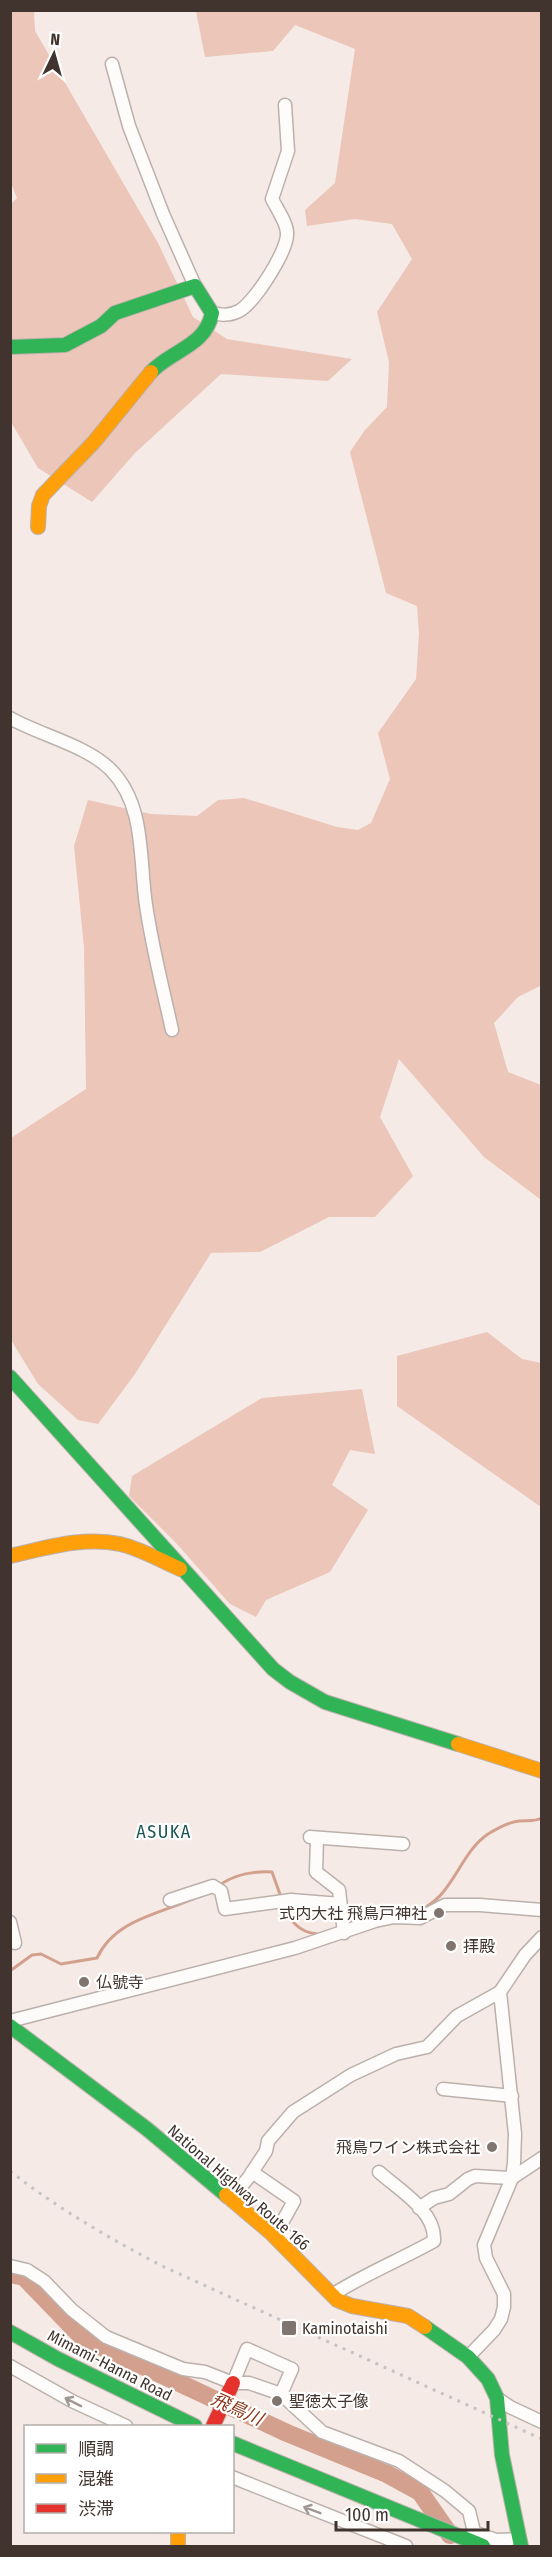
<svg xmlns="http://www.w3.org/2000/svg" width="552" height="2557" font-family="'Fira Sans Condensed','Noto Sans JP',sans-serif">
  <rect width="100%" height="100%" fill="#f5eae5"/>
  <g fill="#ebc6b9">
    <polygon points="11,11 34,11 35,31 158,243 193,317 227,339 352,359 328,381 221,374 135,453 92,502 38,468 11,422 10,205 17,198 10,181"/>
    <polygon points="196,11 541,11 542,985 518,997 494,1023 508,1072 541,1085 541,1200 484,1157 399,1059 380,1117 413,1176 375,1217 329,1217 260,1252 211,1253 135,1374 98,1424 78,1420 38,1384 11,1340 11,1138 86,1089 84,947 74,846 88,800 151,814 197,816 218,800 244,798 337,827 358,830 371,823 390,779 378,733 416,679 419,634 417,606 386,593 350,452 365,430 387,407 389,362 377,312 412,259 392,224 355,219 307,226 305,210 335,183 355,49 295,25 273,51 205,57"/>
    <polygon points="487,1332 522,1359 541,1363 541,1507 397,1406 397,1356"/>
    <polygon points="362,1389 375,1454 350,1450 332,1485 368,1510 330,1572 266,1600 256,1617 230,1604 177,1544 129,1496 132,1476 262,1398"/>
  </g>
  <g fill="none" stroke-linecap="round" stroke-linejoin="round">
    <g stroke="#d3a08e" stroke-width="3">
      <path d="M218 1886C235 1874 252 1871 272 1872L281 1897"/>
      <path d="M283 1903C290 1921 298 1932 317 1934"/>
      <path d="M412 1913C453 1902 457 1855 488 1834 496 1829 510 1822 519 1821 527 1820 534 1822 542 1818"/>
      <path d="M346 1924C361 1916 383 1909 400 1911"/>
      <path d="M10 1971 32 1955 41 1954 61 1964 97 1958C116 1917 166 1913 202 1895"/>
    </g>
    <polyline stroke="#d3a08e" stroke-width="18" points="10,2274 24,2277 81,2336 104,2348 287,2433 387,2474 420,2492 450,2535"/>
    <defs>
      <g id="street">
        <polyline points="112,64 129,126 163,214 195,286"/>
        <path d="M212 313C222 315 229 316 239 311 254 303 288 251 287 233 287 223 277 209 272 199L288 151 285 105"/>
        <path d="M10 718C42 736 86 745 111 770 146 806 139 860 146 905 152 947 163 989 172 1030"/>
        <polyline points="310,1837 403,1844"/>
        <polyline points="317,1838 316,1872 339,1890 344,1933"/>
        <polyline points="170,1900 213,1886 221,1891 225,1909 291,1900 340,1904"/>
        <polyline points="10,1922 15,1943"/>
        <polyline points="10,2021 295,1948 375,1921 394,1917 420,1918 445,1905 480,1905 542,1910"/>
        <polyline points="443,2089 512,2096"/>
        <polyline points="252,2172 294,2201 279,2228 288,2238"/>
        <polyline points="227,2197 239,2189 249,2177 266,2151 268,2141 293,2112 351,2075 396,2054 427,2047 457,2016 500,1992"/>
        <polyline points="419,2208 434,2198 449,2194 468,2179 475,2176 512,2178 542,2158"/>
        <polyline points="10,2266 27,2270 44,2281 72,2310 106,2337 183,2369 205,2372 233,2383 249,2383 281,2394 292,2369 247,2349 233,2383"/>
        <path d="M332 2295C365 2274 400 2260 434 2241 436 2211 399 2190 379 2172"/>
        <polyline points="468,2357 494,2330 501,2319 504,2307 504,2294 486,2258 484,2245 512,2178 514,2163 515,2134 500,1992 525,1955 542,1937"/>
        <polyline points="10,2366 72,2401 126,2426"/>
        <polyline points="281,2394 322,2432 399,2461 445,2491 469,2511 474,2532"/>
        <polyline points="497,2398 510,2407 542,2422"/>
        <polyline points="232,2477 406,2546"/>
        <polyline points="473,2532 496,2540 519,2539"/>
      </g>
      <g id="fast">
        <path d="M10 347 65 345 101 326 115 313 195 286 212 313C206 346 172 350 151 372"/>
        <polyline points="10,1377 273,1669 290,1682 325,1702 458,1744"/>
        <polyline points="10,2026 147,2129 226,2195"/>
        <polyline points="425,2327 468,2357 488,2379 497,2398 502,2455 521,2546"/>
        <polyline points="10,2332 58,2359 195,2426"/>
        <polyline points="232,2443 483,2546"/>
      </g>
      <g id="slow">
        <polyline points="38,527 39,506 43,495 94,442 151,372"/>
        <path d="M10 1556C46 1548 83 1536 120 1544 141 1549 160 1560 180 1569"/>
        <polyline points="458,1744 542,1771"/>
        <polyline points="226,2195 271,2233 337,2300 352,2306 408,2316 425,2327"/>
        <polyline points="178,2532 178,2546"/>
      </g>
      <polyline id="jam" points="213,2426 233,2383"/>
    </defs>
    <use href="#street" stroke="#bbb0ab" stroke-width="15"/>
    <use href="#fast" stroke="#bbb0ab" stroke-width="16"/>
    <use href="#slow" stroke="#bbb0ab" stroke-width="16"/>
    <use href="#jam" stroke="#bbb0ab" stroke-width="16"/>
    <use href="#street" stroke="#fefcfb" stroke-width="12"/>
    <use href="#fast" stroke="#30b455" stroke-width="14"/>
    <use href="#slow" stroke="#ff9f0a" stroke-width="14"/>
    <use href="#jam" stroke="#e5322d" stroke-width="14"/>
    <path stroke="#c6c3c2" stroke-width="3" stroke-dasharray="3 6" stroke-linecap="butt" d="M10 2171C57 2208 109 2238 162 2266L542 2439"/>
  </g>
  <defs><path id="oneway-shaft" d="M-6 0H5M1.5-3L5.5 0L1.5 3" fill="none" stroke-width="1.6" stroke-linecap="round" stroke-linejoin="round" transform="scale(1.5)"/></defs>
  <g stroke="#a09895">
    <use href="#oneway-shaft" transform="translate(73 2402) rotate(-153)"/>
    <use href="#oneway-shaft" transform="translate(312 2510) rotate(-159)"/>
  </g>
  <g fill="#80746f" stroke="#fff" stroke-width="2">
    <circle cx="439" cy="1913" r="6"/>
    <circle cx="451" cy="1946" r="6"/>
    <circle cx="84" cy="1982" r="6"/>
    <circle cx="492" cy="2147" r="6"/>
    <rect x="281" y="2320" width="16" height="16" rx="3"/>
    <circle cx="277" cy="2401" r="6"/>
  </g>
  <g text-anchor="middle" stroke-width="4.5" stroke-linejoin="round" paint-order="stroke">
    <g font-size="16" fill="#41342f" stroke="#fff" text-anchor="start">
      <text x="427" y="1919" text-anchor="end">式内大社 飛鳥戸神社</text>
      <text x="463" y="1952">拝殿</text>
      <text x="96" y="1988">仏號寺</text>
      <text x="480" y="2153" text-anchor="end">飛鳥ワイン株式会社</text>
      <text x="302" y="2334">Kaminotaishi</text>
      <text x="289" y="2407">聖徳太子像</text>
    </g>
    <g font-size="16" fill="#41342f" stroke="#fff">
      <text transform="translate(239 2187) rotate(41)" y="6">National Highway Route 166</text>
      <text transform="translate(110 2365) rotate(27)" y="6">Mimami-Hanna Road</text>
    </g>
    <g font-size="18" letter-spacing="1.5" fill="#195551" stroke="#fff">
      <text x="164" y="1838">ASUKA</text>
    </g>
    <g font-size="18" font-style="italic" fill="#8b3717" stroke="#fff">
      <text transform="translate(237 2409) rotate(24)" y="6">飛鳥川</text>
    </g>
  </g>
  <rect width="552" height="2557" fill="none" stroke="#41342f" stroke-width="24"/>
  <rect x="24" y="2425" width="210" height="108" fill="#ffffff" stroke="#b3aeac" stroke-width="1.5"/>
  <rect x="36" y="2444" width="30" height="9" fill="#30b455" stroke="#b3aeac" stroke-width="1.5"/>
  <text x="78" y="2455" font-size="18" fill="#41342f">順調</text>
  <rect x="36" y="2474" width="30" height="9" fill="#ff9f0a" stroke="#b3aeac" stroke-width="1.5"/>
  <text x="78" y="2485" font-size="18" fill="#41342f">混雑</text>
  <rect x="36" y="2504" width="30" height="9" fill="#e5322d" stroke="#b3aeac" stroke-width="1.5"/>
  <text x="78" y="2515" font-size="18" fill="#41342f">渋滞</text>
  <g transform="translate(54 54) rotate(5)" stroke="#ffffff" stroke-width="4.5" paint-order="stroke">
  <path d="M0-4.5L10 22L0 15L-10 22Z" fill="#41342f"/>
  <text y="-9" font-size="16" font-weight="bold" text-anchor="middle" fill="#41342f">N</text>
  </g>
  <path d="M336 2521v9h152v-9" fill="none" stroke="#41342f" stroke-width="3"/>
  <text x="345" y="2521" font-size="18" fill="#41342f" stroke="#ffffff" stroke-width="4.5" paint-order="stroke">100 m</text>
</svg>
